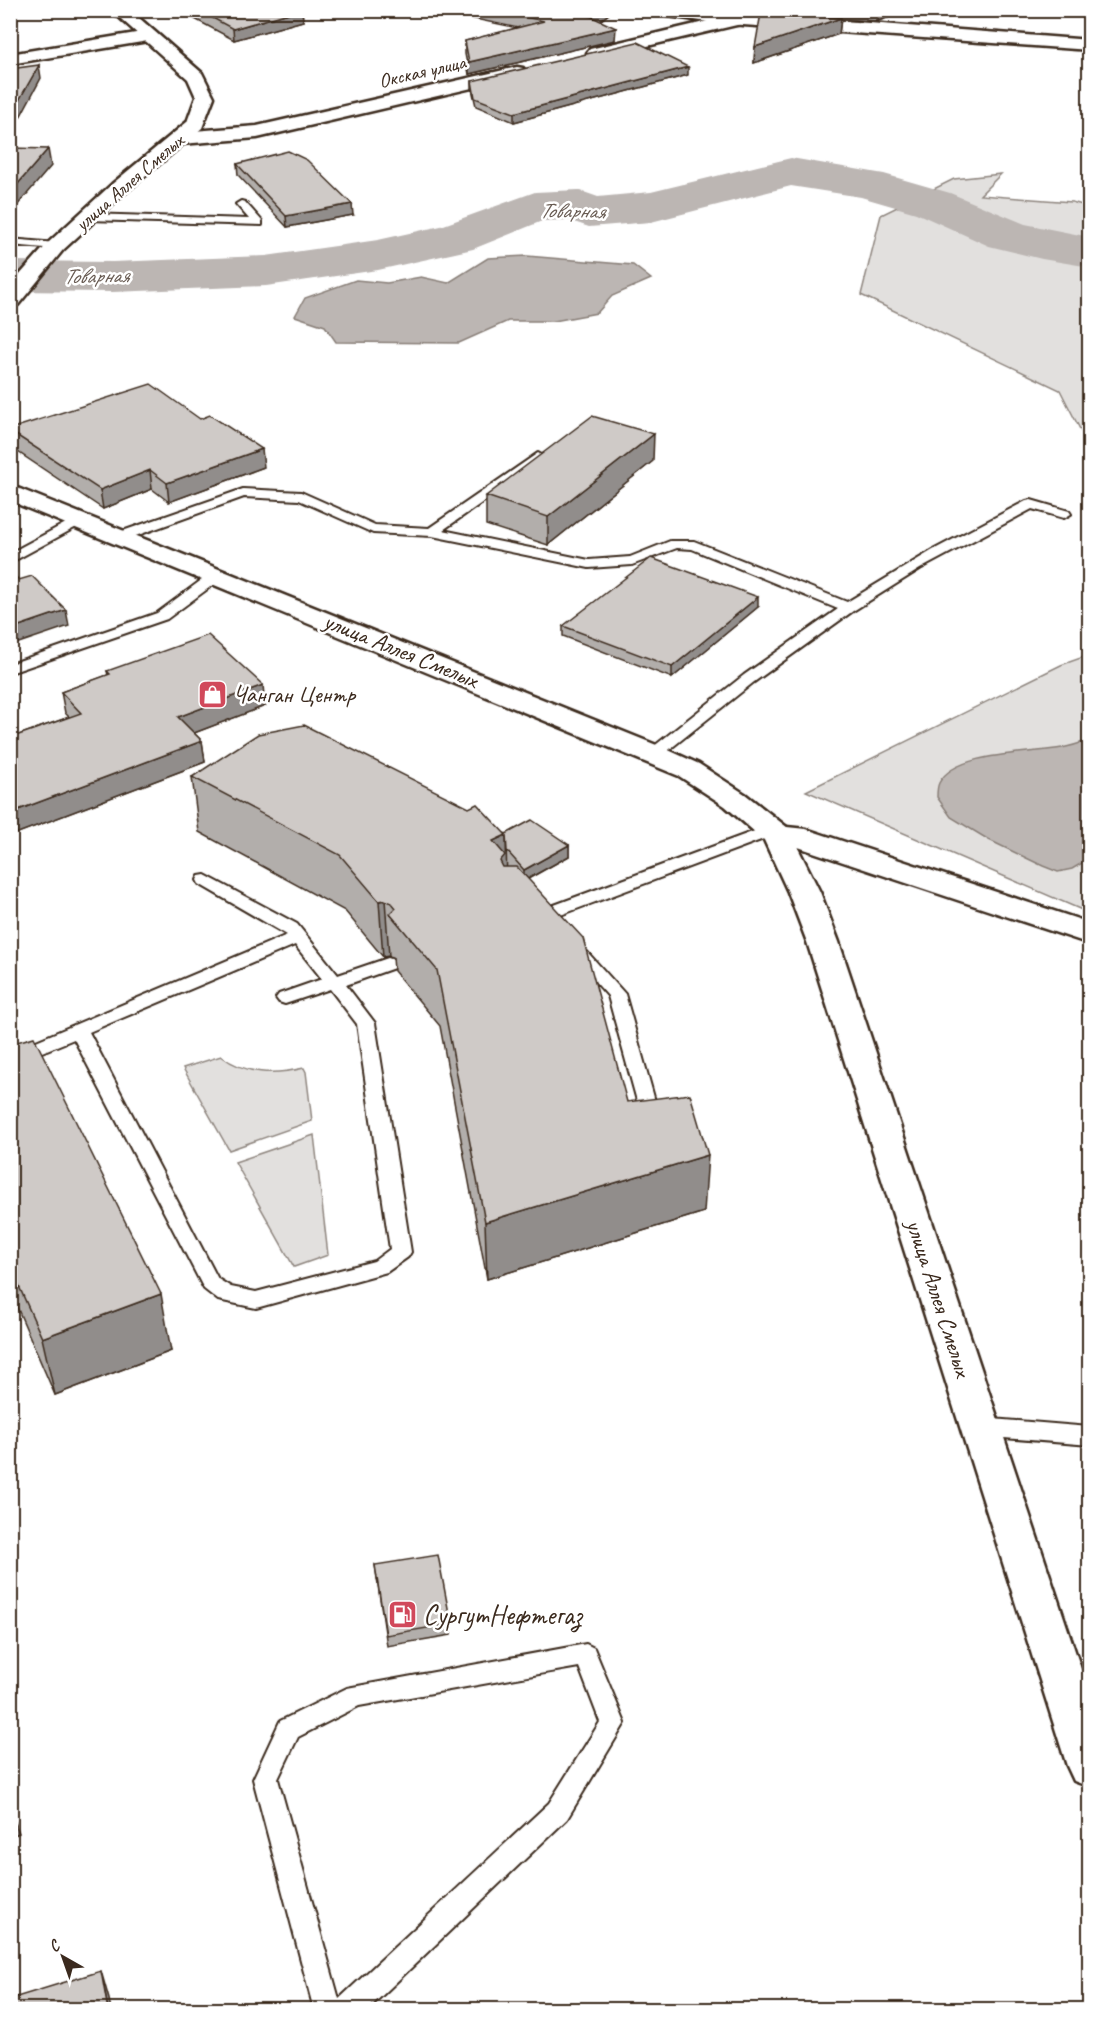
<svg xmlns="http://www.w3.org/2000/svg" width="1100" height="2020" font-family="Caveat,sans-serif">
  <rect width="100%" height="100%" fill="#fff"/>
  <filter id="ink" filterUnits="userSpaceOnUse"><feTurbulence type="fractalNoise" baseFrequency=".0167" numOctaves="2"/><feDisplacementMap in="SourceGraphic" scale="12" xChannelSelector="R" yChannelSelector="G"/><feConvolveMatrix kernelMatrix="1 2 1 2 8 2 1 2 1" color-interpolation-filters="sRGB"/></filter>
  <g filter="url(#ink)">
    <g fill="#e2e0de" stroke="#8e857e" stroke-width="1.5">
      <polygon points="1001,174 980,195 1072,202 1089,207 1089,442 1085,439 1060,390 861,295 881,215 954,179"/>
      <polygon points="1089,655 1089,913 806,791 1061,665"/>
      <path d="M221 1056C246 1075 274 1075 304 1068L306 1072 312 1121 229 1150 183 1068Z"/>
      <polygon points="314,1135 328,1255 294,1267 235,1162"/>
    </g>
    <g fill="#bcb6b3" stroke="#887e77" stroke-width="1.5">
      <polygon points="527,256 633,265 651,279 612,296 597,313 554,321 508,321 459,343 336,342 325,326 295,316 305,298 356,280 387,283 421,277 448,283 488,258"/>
      <path d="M1089 740V859L1072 869 1058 872 1043 866 989 840 951 817 937 797C937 793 937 787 939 783 955 751 1032 754 1062 748 1072 746 1081 743 1089 740Z"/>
    </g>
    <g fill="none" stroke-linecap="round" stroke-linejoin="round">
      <polygon fill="#bcb6b3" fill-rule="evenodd" points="791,158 884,174 950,193 1025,224 1090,237 1090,267 1042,259 989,246 916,213 861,197 791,186 651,222 589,227 568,220 542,221 473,249 455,253 378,270 266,286 113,292 10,291 10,261 113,262 266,256 378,240 441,226 535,192 578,190 598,197 651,192"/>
      <defs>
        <g id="lane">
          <polygon points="241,201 245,202 262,221 262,225 88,220 83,217 88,214 249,219 236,204"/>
          <polygon points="10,239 56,243 62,246 56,249 10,245"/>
          <polygon points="538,453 545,457 543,460 443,530 589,560 630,557 670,541 694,541 847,602 933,550 1026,501 1031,500 1069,511 1071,514 1064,518 1032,509 920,569 853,611 754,682 660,757 648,757 646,754 648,751 744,675 838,609 692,549 677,548 632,565 589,568 432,536 373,533 299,500 244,497 127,539 117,539 115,536 117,533 243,489 301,492 375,525 429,528"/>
          <polygon points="77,517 84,521 82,524 10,563 10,553"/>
          <polygon points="216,572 221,573 223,576 221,579 167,619 10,673 10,664 157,613 211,573"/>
          <polygon points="771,825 779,830 777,834 550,919 538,919 535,915 538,911"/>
          <path d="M205 875 297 924 338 975 388 958 394 960 397 964 394 968 346 985 375 1023 411 1252 408 1257 387 1272 256 1308 218 1300 204 1289 74 1039 10 1065V1052L287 935 199 884 197 880 199 876ZM295 945 322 979 279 994 276 998 279 1002 285 1004 330 989 357 1024 390 1249 374 1261 256 1292 231 1287 218 1279 89 1032Z"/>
          <polygon points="575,943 581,945 625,994 655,1101 653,1106 646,1108 639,1106 637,1101 608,996 566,949 569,945"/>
          <polygon points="980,1418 1090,1427 1090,1445 980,1436 972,1433 969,1427 972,1421"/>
          <path d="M586 1644 594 1648 625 1723 567 1819 367 2010H314L253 1779 280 1721 347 1688ZM579 1667 600 1722 549 1803 339 1999 278 1779 298 1737 359 1706Z"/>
        </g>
        <g id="street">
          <polygon points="755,10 786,10 784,14 596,58 590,57 587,53 590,49"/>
          <polygon points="148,31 154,32 157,36 154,40 10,64 10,54"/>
          <polygon points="517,67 523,68 526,72 523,76 257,138 181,144 174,142 172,138 174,134 181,132 257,126"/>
          <polygon points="777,826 806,829 1090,923 1090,944 792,845 766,842 762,835 766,828"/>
        </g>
        <g id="secondary">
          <polygon points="111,10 130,10 202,73 214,97 202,128 126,192 63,250 18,305 10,306 10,286 49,242 112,184 187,122 196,97 188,79"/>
          <polygon points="653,10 698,10 1090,40 1090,50 715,23 661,15"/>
          <polygon points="10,485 664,748 699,764 745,794 788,828 820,892 839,942 1090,1696 1090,1787 1074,1781 1067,1766 807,942 788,892 764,840 725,806 679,776 10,501"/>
        </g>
      </defs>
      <use href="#lane" stroke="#3b2a1e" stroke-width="4"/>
      <use href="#street" stroke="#3b2a1e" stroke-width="5"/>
      <use href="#secondary" stroke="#3b2a1e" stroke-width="5"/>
      <use href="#lane" fill="#fff" fill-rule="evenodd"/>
      <use href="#street" fill="#fff" fill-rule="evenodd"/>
      <use href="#secondary" fill="#fff" fill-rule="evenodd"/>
    </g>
    <g fill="#b2aeab" stroke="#3b2a1e" stroke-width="1.5">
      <polygon points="178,10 302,10 303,21 234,40"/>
      <polygon points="432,10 614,10 600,21 615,40 469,74 465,54 465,41 518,28"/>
      <polygon points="784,10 911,10 878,21 841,19 839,34 754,63 755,47 783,14"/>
      <polygon points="688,75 514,122 476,106 472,89 472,81"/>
      <polygon points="237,164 353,215 287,227 238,175"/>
      <polygon points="10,429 264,467 169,502 152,489 103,509 12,448 10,441"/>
      <polygon points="653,461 548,545 486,525 486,496"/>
      <polygon points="758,607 672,678 563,636 563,626"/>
      <polygon points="107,671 265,706 194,733 202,741 205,762 10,836 10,738 69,717 65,713 61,692 108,675"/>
      <polygon points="192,777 569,845 569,856 528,879 627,1102 704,1212 487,1279 440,1026 394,971 393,957 389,956 383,957 345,911 199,832"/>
      <polygon points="10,1044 171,1351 55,1395 10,1291"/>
      <polygon points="375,1565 451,1624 451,1635 387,1646"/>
    </g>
    <g fill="#918d8b" stroke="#3b2a1e" stroke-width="1.5">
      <polygon points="299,10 302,10 303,21 234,40 233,29"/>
      <polygon points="598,10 614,10 590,28 590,16"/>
      <polygon points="879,10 911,10 878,21"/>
      <polygon points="841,18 839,34 754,63 755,47"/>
      <polygon points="616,28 615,40 469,74 469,62"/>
      <polygon points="39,65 41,78 11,134 10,116"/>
      <polygon points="688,67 688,75 514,122 514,113"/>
      <polygon points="48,149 51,166 10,214 10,193"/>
      <polygon points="352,204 353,215 287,227 286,216"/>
      <polygon points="654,434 653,461 548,545 548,517"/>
      <polygon points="262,449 264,467 169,502 167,483"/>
      <polygon points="150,470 152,489 103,509 100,490"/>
      <polygon points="758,597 758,607 672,678 672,667"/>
      <polygon points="66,610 69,626 10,646 10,629"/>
      <polygon points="263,685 265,706 181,738 178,717"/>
      <polygon points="202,741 205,762 10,836 10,813"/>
      <polygon points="506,835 507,890 493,841"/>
      <polygon points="569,845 569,856 524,881 524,870"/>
      <polygon points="385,900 389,956 383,957 379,901"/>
      <polygon points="708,1155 704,1212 487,1279 485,1222"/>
      <polygon points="161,1294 171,1351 55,1395 42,1338"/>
      <polygon points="15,1822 19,1833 10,1837 10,1824"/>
      <polygon points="101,1971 109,1999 111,2010 108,2010"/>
    </g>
    <g fill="#cfcac7" stroke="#3b2a1e" stroke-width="1.5">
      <polygon points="198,10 299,10 233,29"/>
      <polygon points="491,10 598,10 590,16 616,28 469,62 465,41 544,21"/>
      <polygon points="761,13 841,18 755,47"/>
      <polygon points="637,42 688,67 514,113 475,98 472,81"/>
      <polygon points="39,65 10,116 10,69"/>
      <polygon points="10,148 48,149 10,193"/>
      <polygon points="288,151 307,160 352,204 286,216 237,164"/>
      <polygon points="151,384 200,419 210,415 262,449 167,483 150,470 100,490 10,431 10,429"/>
      <polygon points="592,416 654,434 548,517 486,496"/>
      <polygon points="651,558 758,597 672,667 563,626"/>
      <polygon points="10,571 19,580 32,576 66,610 10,629"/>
      <polygon points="208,635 263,685 178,717 202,741 10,813 10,738 81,713 61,692 110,674 107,671"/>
      <polygon points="304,725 469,808 477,804 506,835 493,841 505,855 500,861 503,867 517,867 583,938 627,1102 690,1094 708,1155 485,1222 437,970 390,914 396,908 392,903 385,900 379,901 340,855 192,777 258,734"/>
      <polygon points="532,820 569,845 524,870 507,851 506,835 506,834"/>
      <polygon points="34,1037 161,1294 42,1338 10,1266 10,1044"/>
      <polygon points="438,1555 451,1624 386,1635 375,1565"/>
      <polygon points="10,1809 15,1822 10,1824"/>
      <polygon points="101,1971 108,2010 10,2010 10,1999"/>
    </g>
  </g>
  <defs>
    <symbol id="shop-square" viewBox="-11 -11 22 22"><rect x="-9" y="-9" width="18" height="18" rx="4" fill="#d1495b" stroke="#fff"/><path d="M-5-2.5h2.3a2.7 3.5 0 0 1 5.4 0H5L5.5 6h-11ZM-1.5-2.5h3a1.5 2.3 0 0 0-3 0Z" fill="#fff"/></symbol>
    <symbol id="fuel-square" viewBox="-11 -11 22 22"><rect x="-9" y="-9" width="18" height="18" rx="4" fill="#d1495b" stroke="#fff"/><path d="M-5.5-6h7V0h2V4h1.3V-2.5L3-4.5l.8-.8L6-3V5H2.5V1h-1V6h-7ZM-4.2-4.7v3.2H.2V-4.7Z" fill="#fff"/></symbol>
  </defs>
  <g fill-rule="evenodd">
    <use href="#shop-square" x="196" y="678" width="33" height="33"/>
    <use href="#fuel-square" x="386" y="1598" width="33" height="33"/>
  </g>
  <g text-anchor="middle" stroke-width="5" stroke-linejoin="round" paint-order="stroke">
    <g font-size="20" fill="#3b2a1e" stroke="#fff">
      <text transform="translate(422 71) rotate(-13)" y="7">Окская улица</text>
      <text transform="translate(129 182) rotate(-41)" y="7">улица Аллея Смелых</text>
    </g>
    <g font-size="22" font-style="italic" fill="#685b52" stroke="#fff">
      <text transform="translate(572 210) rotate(1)" y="8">Товарная</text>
      <text transform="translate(96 275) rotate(-1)" y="8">Товарная</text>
    </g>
    <g font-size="24" fill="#3b2a1e" stroke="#fff">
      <text transform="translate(401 650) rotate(22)" y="8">улица Аллея Смелых</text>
      <text transform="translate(939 1298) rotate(72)" y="8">улица Аллея Смелых</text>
    </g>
    <g font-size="24" fill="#3b2a1e" stroke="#fff" text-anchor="start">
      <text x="233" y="702">Чанган Центр</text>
    </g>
    <g font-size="28" fill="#3b2a1e" stroke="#fff" text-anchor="start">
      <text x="423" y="1624">СургутНефтегаз</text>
    </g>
  </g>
  <rect width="1100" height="2020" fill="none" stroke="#fff" stroke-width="36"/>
  <rect x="18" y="18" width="1064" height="1984" fill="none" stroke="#3b2a1e" stroke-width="2" filter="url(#ink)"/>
  <g transform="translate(63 1957) rotate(320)" stroke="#ffffff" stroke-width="4.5" paint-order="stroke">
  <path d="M0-4.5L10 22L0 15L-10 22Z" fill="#3b2a1e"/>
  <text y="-9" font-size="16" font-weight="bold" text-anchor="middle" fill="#3b2a1e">С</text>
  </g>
</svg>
